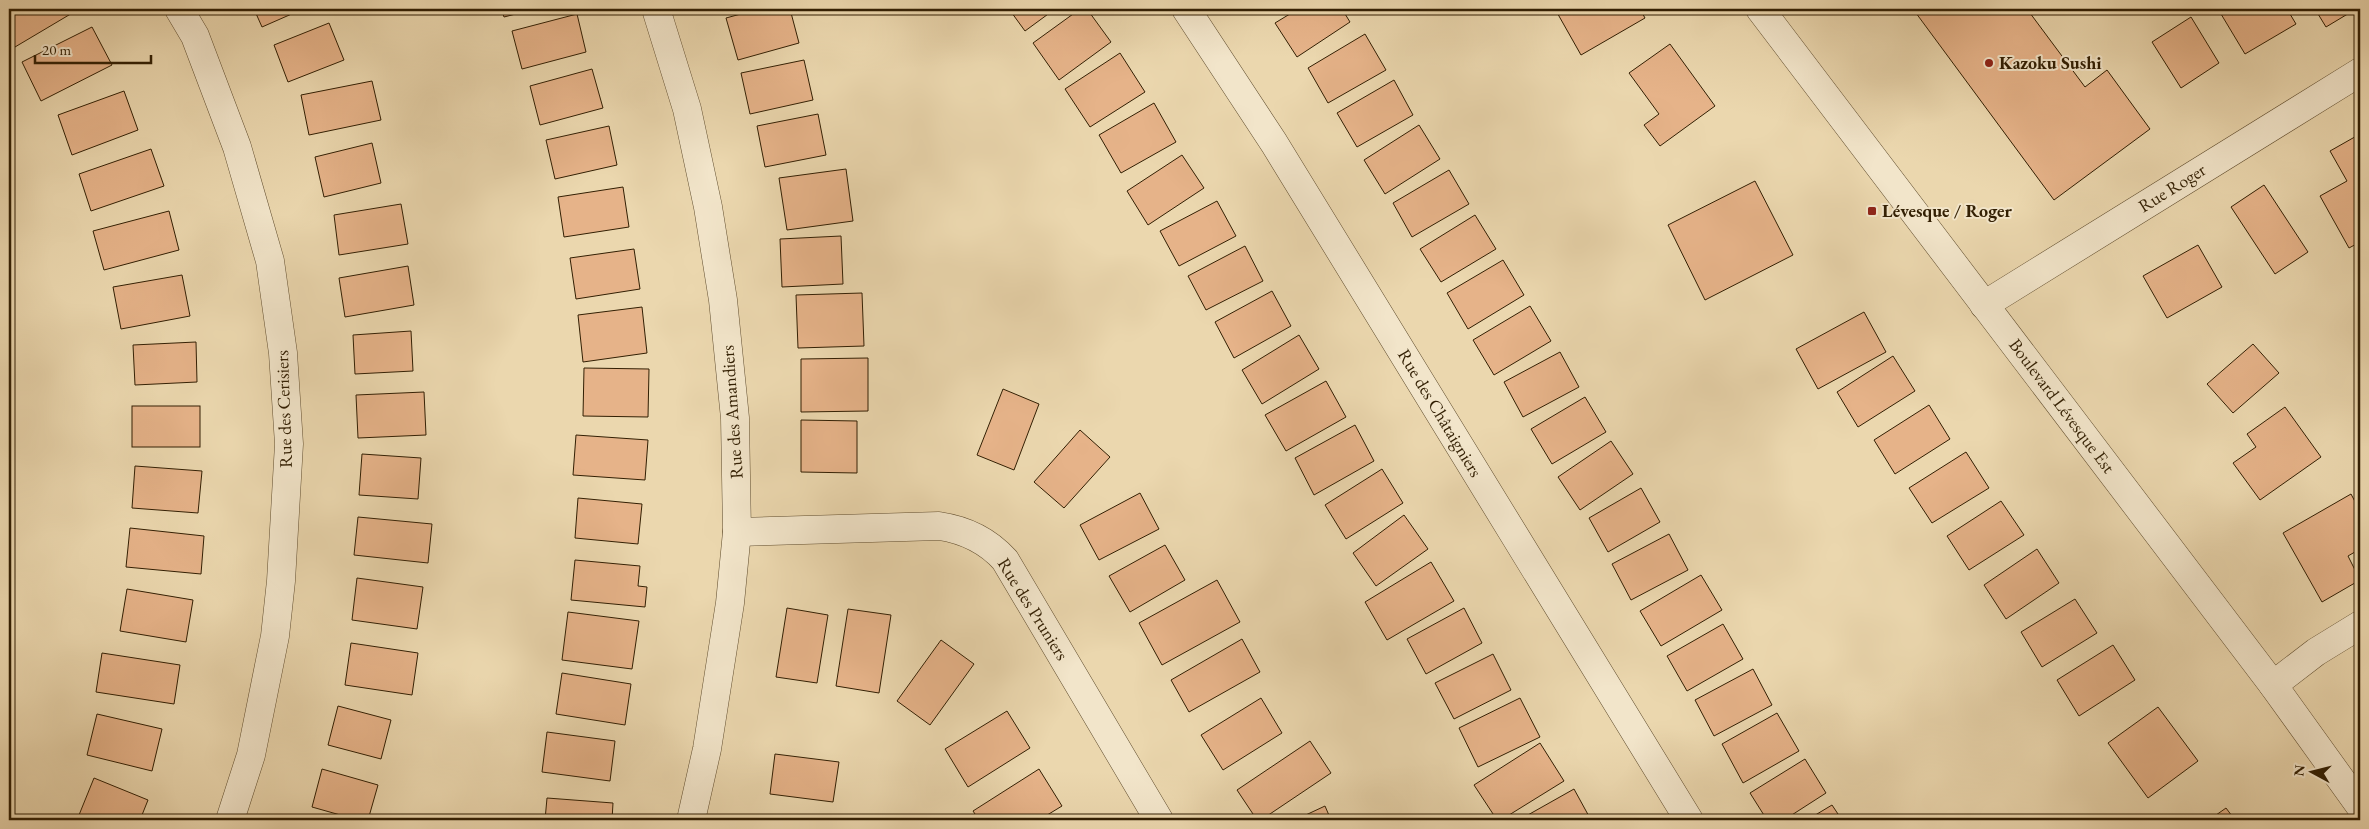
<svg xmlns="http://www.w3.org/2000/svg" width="2369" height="829" font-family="'EB Garamond',serif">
  <rect width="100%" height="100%" fill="#ebd7ae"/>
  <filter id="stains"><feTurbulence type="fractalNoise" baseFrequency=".004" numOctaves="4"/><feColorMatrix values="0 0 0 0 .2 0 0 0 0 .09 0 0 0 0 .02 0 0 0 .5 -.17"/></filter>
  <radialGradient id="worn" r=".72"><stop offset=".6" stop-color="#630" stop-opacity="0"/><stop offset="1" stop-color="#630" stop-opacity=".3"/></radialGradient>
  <g fill="#e6b389" stroke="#321f03">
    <polygon points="9,9 79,9 15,47 9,36"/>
    <polygon points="254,9 303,9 262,27"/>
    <polygon points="501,9 535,9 504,17"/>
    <polygon points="759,9 790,9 799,43 738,60 726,18"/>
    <polygon points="1009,9 1055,9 1025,31"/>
    <polygon points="1080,9 1087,9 1111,42 1059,80 1033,43"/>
    <polygon points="1298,9 1342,9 1350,22 1297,57 1275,23"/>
    <polygon points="1555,9 1640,9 1645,18 1581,55"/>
    <polygon points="1913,9 2027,9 2085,87 2107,70 2150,129 2054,200"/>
    <polygon points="2218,9 2287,9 2296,24 2245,54"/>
    <polygon points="2315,9 2356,9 2326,27"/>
    <polygon points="577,14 586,52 522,69 512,31"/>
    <polygon points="2191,17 2219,63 2181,88 2152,42"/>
    <polygon points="329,23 344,60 288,82 274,45"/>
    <polygon points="92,27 112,65 41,101 22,62"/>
    <polygon points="1365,34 1386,70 1328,103 1308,68"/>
    <polygon points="1670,44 1715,106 1660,146 1644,125 1659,114 1629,73"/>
    <polygon points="1120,53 1145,92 1090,127 1065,89"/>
    <polygon points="804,60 813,100 750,114 741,73"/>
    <polygon points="592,69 603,108 540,125 530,86"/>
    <polygon points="1394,80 1413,115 1357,147 1337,113"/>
    <polygon points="372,81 381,120 309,135 301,95"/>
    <polygon points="124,91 138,130 72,155 58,115"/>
    <polygon points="1154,103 1176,142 1121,173 1099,135"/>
    <polygon points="818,114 826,155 765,167 757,126"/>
    <polygon points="1419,125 1440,159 1385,194 1364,160"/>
    <polygon points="609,126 617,165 555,179 546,140"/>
    <polygon points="2360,134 2360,242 2349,248 2320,196 2347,181 2330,151"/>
    <polygon points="372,143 381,183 324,197 315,157"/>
    <polygon points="151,149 164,186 91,211 79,174"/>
    <polygon points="1182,155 1204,188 1148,225 1127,191"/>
    <polygon points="846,169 853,221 787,230 779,178"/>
    <polygon points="1449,170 1469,204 1412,237 1393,203"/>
    <polygon points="1755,181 1793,255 1705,300 1668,225"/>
    <polygon points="2264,185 2308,252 2275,274 2231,207"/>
    <polygon points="623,187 629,227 564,237 558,197"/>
    <polygon points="1217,201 1236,236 1179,266 1160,231"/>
    <polygon points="401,204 408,244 339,255 334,215"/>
    <polygon points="169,211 179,250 104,270 93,231"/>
    <polygon points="1475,215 1496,249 1441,282 1420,249"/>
    <polygon points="841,236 843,284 782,287 780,239"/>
    <polygon points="2198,245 2222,287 2167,318 2143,276"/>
    <polygon points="1245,246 1263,281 1206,310 1188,276"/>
    <polygon points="634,249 640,289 576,299 570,258"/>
    <polygon points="1503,260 1524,295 1468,329 1447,293"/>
    <polygon points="408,266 414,305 345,317 339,278"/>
    <polygon points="182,275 190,316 121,329 113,287"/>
    <polygon points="1272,291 1291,326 1234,358 1215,322"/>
    <polygon points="862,293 864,346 798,348 796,295"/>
    <polygon points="1530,306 1551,341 1494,375 1473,340"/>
    <polygon points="642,307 647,353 583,362 578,315"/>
    <polygon points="1864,312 1886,352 1818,389 1796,349"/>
    <polygon points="411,331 413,371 355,374 353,335"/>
    <polygon points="1299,335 1319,369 1262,404 1242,370"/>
    <polygon points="196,342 197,382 135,385 133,345"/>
    <polygon points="2253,344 2279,373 2233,413 2207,384"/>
    <polygon points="1560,352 1579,387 1523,417 1504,382"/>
    <polygon points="1893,356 1915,391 1858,427 1837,392"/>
    <polygon points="868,358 868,411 801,412 801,359"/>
    <polygon points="584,368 649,369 648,417 583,416"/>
    <polygon points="1326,381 1346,417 1286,451 1265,415"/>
    <polygon points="1003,389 1039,404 1014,470 977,455"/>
    <polygon points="424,392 426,435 358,438 356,395"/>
    <polygon points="1585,397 1606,432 1552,464 1531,429"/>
    <polygon points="1929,405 1950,439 1895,474 1874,440"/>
    <rect x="132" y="406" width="68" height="41"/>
    <polygon points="2285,407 2321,457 2260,500 2233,463 2256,447 2247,434"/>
    <polygon points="801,420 857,421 857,473 801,472"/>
    <polygon points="1355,425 1374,461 1314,495 1295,458"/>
    <polygon points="1080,430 1110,457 1064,508 1034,482"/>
    <polygon points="576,435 648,440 645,480 573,475"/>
    <polygon points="1611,441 1633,474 1580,510 1558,477"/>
    <polygon points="1966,452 1989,488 1932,523 1909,488"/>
    <polygon points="362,454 421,458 418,499 359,495"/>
    <polygon points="135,466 202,471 198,513 132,508"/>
    <polygon points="1382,469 1403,503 1346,539 1325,505"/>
    <polygon points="1641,488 1660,522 1608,552 1589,518"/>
    <polygon points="1140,493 1159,529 1099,560 1080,525"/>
    <polygon points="2351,494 2360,511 2360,549 2348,556 2360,580 2322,602 2283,533"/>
    <polygon points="578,498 642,504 638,544 575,538"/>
    <polygon points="2001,501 2024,535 1969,570 1947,536"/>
    <polygon points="1404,515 1428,549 1376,586 1353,553"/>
    <polygon points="358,517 432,524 428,563 354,555"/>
    <polygon points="130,528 204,536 201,574 126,567"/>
    <polygon points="1669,534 1688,570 1631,600 1612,564"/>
    <polygon points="1165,545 1185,580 1130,612 1109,576"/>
    <polygon points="2037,549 2059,583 2006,619 1984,585"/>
    <polygon points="575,560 640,566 638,586 647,587 645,607 571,600"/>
    <polygon points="1431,562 1454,601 1387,640 1365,602"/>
    <polygon points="1701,575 1722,610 1661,646 1640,611"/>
    <polygon points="357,578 423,587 417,629 352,620"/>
    <polygon points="1217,580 1240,622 1162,665 1139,623"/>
    <polygon points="127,589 193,600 186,642 120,631"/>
    <polygon points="2075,599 2097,633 2042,667 2021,632"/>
    <polygon points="787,608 828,615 817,683 776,677"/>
    <polygon points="1464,608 1482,643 1426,674 1407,639"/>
    <polygon points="848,609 891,615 879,693 836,686"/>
    <polygon points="568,612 639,621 632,669 562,660"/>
    <polygon points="1723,624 1743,659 1687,691 1667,656"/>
    <polygon points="1242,639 1260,672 1189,712 1171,680"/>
    <polygon points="941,640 974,664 930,725 897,701"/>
    <polygon points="351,643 418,653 412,695 345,685"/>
    <polygon points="2113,645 2135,680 2079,716 2057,680"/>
    <polygon points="102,653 180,665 174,704 96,692"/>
    <polygon points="1493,654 1511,690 1454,719 1435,683"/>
    <polygon points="1753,669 1772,705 1714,736 1695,700"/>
    <polygon points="562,673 631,684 625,725 556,714"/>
    <polygon points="1261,698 1282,733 1223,770 1201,735"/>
    <polygon points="1520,698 1540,737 1478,767 1459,728"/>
    <polygon points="338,706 391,720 381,759 328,745"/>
    <polygon points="2158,707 2198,761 2148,798 2108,743"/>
    <polygon points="1007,711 1030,748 968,787 945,749"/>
    <polygon points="1777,713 1799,751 1743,783 1722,744"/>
    <polygon points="97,714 162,729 152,771 87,755"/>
    <polygon points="547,732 615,741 610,781 542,772"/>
    <polygon points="1310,741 1331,773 1261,820 1257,820 1237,790"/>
    <polygon points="1540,743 1564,781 1501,820 1497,820 1474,785"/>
    <polygon points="775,754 839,762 833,802 770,794"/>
    <polygon points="1805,759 1826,793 1784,820 1767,820 1750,793"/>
    <polygon points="322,769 378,785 368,820 358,820 312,807"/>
    <polygon points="1039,769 1062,806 1039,820 979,820 973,811"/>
    <polygon points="94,778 148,800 140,820 91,820 79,815"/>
    <polygon points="1574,789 1591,820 1519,820"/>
    <polygon points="547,798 613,803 612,820 545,820"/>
    <polygon points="1832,805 1842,820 1807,820"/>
    <polygon points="1325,806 1331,820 1295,820"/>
    <polygon points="2226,808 2235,820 2209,820"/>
    <polygon points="833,818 834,820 800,820"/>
  </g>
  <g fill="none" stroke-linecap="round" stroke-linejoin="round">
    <defs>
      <g id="minor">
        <polyline points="179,9 195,36 237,147 270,261 283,353 289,444 281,581 275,636 251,755 230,820"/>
        <polyline points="656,9 687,109 708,207 723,300 735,418 737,532 730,603 707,749 691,820"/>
        <polyline points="1186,9 1274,143 1689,820"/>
        <polyline points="1760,9 2273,685 2360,806"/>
        <polyline points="1984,305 2360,72"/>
        <path d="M737 532 939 526C966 530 987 540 1005 560L1159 820"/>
        <polyline points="2273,685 2316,652 2360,625"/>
      </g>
    </defs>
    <use href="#minor" stroke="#604d2e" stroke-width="29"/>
    <use href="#minor" stroke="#f2e5ca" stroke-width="28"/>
  </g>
  <g fill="#8f2418" stroke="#f2e5ca" stroke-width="2">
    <circle cx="1989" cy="63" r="5"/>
    <rect x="1867" y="206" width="10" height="10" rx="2.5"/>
  </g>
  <g text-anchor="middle" stroke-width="4" stroke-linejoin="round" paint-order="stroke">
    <g font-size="18" font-weight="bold" fill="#321f03" stroke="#f2e5ca" text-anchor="start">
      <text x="1999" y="69">Kazoku Sushi</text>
      <text x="1882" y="217">Lévesque / Roger</text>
    </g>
    <g font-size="18" fill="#321f03" stroke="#f2e5ca">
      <text transform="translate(2172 188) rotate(-32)" y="6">Rue Roger</text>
      <text transform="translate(2062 406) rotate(53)" y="6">Boulevard Lévesque Est</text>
      <text transform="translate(284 409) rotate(-92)" y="6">Rue des Cerisiers</text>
      <text transform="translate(732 412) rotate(-94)" y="6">Rue des Amandiers</text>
      <text transform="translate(1440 413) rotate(59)" y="6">Rue des Châtaigniers</text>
      <text transform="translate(1033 609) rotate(58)" y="6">Rue des Pruniers</text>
    </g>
  </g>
  <rect width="2369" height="829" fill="none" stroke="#ebd7ae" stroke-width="30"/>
  <rect x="10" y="10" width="2349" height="809" fill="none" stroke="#321f03" stroke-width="2.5"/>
  <rect x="15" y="15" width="2339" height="799" fill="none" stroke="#321f03"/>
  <g transform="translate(2312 772) rotate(277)" stroke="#f2e5ca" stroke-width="4" paint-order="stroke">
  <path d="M0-4L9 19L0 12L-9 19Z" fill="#321f03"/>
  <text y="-8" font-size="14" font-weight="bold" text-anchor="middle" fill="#321f03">N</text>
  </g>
  <path d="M35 55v8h116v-8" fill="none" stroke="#321f03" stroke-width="2.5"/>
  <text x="42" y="55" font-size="15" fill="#321f03" stroke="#f2e5ca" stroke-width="4" paint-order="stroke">20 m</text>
  <rect width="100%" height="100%" filter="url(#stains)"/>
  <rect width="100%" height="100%" fill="url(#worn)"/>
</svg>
